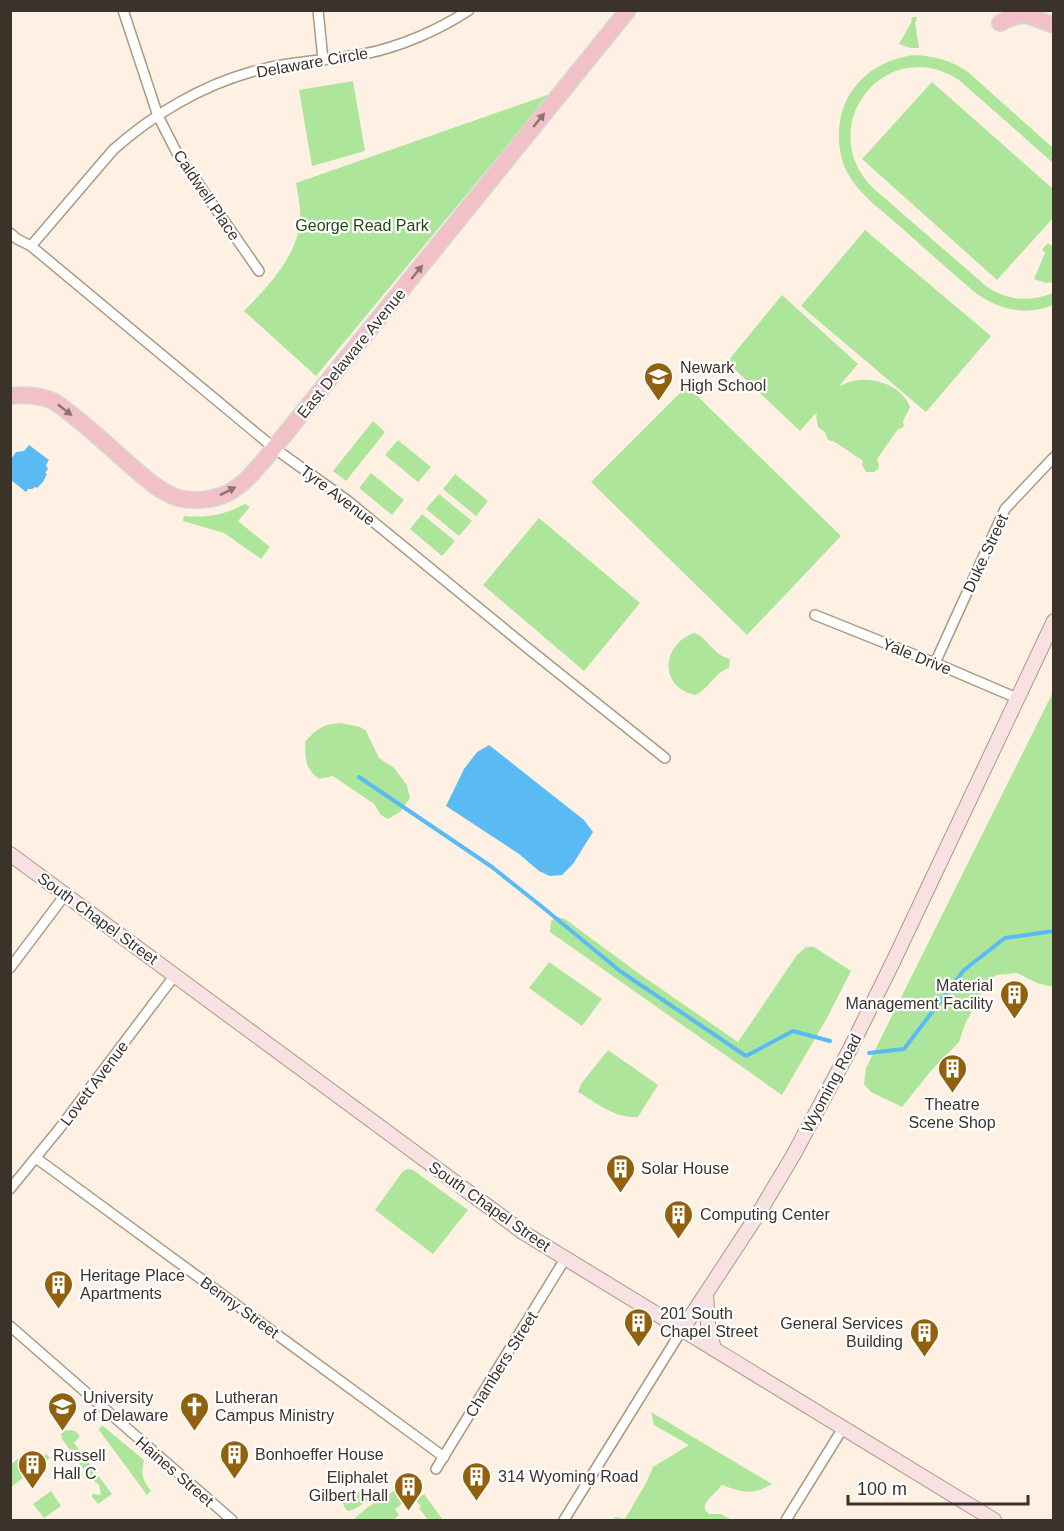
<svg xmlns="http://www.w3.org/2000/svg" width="1064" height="1531" font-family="Arial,sans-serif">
  <rect width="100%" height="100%" fill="#fef1e3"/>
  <g fill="#ade69b">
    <polygon points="912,17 917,17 916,22 915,22 919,48 911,48 899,44 912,21 911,21"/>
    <path d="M914 55C934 56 951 60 968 72L1053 148V163L959 80C886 32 812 127 873 188L986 286C1007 301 1030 302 1053 293V305C1025 317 995 309 972 290 946 268 921 245 896 223 879 208 859 194 848 174 836 152 836 121 847 99 861 73 885 59 914 55Z"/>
    <polygon points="353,81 365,151 312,166 299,90"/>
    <polygon points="932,82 1053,189 1053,218 997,280 862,159"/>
    <path d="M550 94 316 376 244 311C269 285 297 257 300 220 301 209 298 195 296 183Z"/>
    <polygon points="865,230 991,336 926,412 801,306"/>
    <polygon points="1048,243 1052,246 1053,245 1054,282 1046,283 1034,279 1045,253 1042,249"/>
    <path d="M782 295 858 364 839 386C843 385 848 382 853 381 873 376 902 385 910 407L903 421 904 425 902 428 898 429 877 459 879 465 878 469 874 472H866L862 465 863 461 835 442 828 440 825 432 818 427 816 416 817 412 800 431 727 362Z"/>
    <polygon points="687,386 841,536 747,635 591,482"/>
    <polygon points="373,421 385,432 346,481 333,471"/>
    <polygon points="398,440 431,467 418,482 385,455"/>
    <polygon points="371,473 404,500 392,515 359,488"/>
    <polygon points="455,474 488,501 476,516 443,489"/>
    <polygon points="439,494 472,521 459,536 426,509"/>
    <path d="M245 504 250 507 238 521 270 547 261 559 224 533 183 521 184 516C208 518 224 515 245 504Z"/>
    <polygon points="422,514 455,541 442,556 410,529"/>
    <polygon points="539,518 640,603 584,671 483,585"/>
    <path d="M694 633C708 637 712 655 730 659L729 668C715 672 709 689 695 695 659 687 661 645 694 633Z"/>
    <polygon points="1053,692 1053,987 1037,983 1017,973 996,975 982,992 965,1024 959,1042 930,1072 902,1107 871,1092 864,1084 866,1068"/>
    <path d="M341 723 360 727 366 731 379 758 394 768 407 785 410 798 400 812 388 819 381 815 374 804 333 776 319 779C304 767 306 760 305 742 317 728 324 724 341 723Z"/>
    <polygon points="557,917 565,919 641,975 738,1042 797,955 806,947 814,947 851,971 827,1018 782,1095 550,932 551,921"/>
    <polygon points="549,962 602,999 582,1026 529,988"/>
    <path d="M608 1050 658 1085 638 1117C616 1119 597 1103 578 1092L581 1084Z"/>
    <polygon points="408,1169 413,1170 468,1210 433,1254 375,1210 403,1171"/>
    <path d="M651 1412 772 1484C752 1496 742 1492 722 1485 717 1492 709 1497 705 1505V1510L709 1514H721L732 1520H613L615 1517 625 1519 646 1483 653 1467 689 1445 654 1425Z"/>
    <path d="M103 1426 144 1460C141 1476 142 1478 151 1491L147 1495 99 1430 100 1427Z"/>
    <polygon points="70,1430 75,1431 80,1436 74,1443 112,1494 98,1504 92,1497 92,1494 101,1495 99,1485 89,1477 62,1439 61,1434 64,1431"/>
    <polygon points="26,1453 33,1463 46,1454 50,1458 11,1487 11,1464"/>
    <path d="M410 1481 412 1483 414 1481 422 1491 412 1499 415 1504 412 1506 407 1500 395 1509 399 1515 395 1518 397 1520H354C367 1504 393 1493 410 1481Z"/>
    <polygon points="51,1491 61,1506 44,1518 33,1504"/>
    <path d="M348 1491 362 1492 372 1498C363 1502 357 1510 348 1511 342 1506 343 1502 343 1495Z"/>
    <polygon points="424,1494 443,1520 428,1520 419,1508 421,1507 416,1500"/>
  </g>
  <g fill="#5abbf4">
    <polygon points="29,445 49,460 46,465 48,469 45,473 47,474 43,482 37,488 35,487 32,489 28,489 26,492 11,480 11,459 16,452 24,451"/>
    <polygon points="489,745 584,820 593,832 573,864 562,875 550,876 539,871 519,854 446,806 464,769 477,752"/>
  </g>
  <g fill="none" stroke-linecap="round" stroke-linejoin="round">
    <g stroke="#5abbf4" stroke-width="4">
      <polyline points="359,777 492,867 546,910 620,971 746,1056 793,1031 830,1041"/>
      <polyline points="869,1053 904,1049 964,970 1005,938 1054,931"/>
    </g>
    <defs>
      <g id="street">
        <polyline points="123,10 158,116 177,153 259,271"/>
        <polyline points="318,10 323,60"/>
        <polyline points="10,233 17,239 31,246 274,448 348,501 530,650 665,758"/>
        <path d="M31 246 113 150C152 115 201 86 251 72 288 61 327 61 364 54 400 47 439 30 469 10"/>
        <polyline points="815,615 935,663 1017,698"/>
        <polyline points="935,663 1005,509 1054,457"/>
        <polyline points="10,968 65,895"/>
        <polyline points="36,1158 444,1457"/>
        <polyline points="10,1189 59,1129 175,975"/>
        <polyline points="10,1326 232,1520"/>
        <polyline points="436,1469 565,1259"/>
        <polyline points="564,1520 682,1330"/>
        <polyline points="786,1520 843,1428"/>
      </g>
      <g id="secondary">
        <polyline points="10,854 524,1233 994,1520"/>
        <polyline points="706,1294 708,1324 714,1349"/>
        <polyline points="682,1330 760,1211 794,1154 850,1049 893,962 1054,621"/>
      </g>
      <g id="primary">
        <path d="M1000 23C1027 9 1028 17 1054 25"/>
        <path d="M10 396C26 394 41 395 55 402 81 420 105 443 129 464 144 477 160 492 178 498 194 502 213 500 228 493 243 485 254 472 265 459L628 10"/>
      </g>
    </defs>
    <use href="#street" stroke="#ad9983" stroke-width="12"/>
    <use href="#secondary" stroke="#ad9983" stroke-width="16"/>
    <use href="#primary" stroke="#d8d6d4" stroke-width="18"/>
    <use href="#street" stroke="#fff" stroke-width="9"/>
    <use href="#secondary" stroke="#f8e0e3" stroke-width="14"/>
    <use href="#primary" stroke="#f1c1c7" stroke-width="15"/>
  </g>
  <defs><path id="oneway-solid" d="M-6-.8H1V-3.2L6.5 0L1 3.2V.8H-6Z" transform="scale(1.5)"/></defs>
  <g fill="#8d7371">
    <use href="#oneway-solid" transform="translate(539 120) rotate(-51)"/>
    <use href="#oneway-solid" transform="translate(417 272) rotate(-51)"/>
    <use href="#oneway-solid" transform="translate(65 410) rotate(38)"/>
    <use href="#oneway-solid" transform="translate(228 491) rotate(-27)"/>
  </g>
  <defs>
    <symbol id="school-pin" viewBox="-11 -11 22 30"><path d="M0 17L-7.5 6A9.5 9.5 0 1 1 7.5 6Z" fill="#91610e" stroke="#fff"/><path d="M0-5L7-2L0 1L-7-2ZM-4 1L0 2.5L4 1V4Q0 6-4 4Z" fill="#fff"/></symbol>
    <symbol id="building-pin" viewBox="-11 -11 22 30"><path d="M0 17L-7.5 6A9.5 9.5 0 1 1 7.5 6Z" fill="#91610e" stroke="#fff"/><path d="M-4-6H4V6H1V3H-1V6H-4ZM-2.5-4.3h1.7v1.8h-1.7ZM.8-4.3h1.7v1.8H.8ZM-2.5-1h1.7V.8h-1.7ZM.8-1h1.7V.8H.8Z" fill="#fff"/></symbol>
    <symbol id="university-pin" viewBox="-11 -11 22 30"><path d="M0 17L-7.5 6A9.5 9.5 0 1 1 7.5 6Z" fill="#91610e" stroke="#fff"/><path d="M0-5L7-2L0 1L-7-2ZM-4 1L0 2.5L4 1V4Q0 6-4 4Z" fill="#fff"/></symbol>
    <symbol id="church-pin" viewBox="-11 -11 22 30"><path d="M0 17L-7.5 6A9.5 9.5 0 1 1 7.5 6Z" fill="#91610e" stroke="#fff"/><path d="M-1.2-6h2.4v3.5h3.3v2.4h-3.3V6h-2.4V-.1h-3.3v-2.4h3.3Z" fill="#fff"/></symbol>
  </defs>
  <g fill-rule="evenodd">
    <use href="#school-pin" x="642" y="360" width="33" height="45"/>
    <use href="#building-pin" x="998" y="978" width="33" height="45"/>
    <use href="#building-pin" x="936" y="1052" width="33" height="45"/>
    <use href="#building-pin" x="604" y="1152" width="33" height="45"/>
    <use href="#building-pin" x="662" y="1198" width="33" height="45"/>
    <use href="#building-pin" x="42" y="1268" width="33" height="45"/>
    <use href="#building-pin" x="622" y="1306" width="33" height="45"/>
    <use href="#building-pin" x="908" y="1316" width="33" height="45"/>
    <use href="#university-pin" x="46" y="1390" width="33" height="45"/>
    <use href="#church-pin" x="178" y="1390" width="33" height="45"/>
    <use href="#building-pin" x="218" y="1438" width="33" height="45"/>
    <use href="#building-pin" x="16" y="1448" width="33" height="45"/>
    <use href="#building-pin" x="460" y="1460" width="33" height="45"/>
    <use href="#building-pin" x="392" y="1470" width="33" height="45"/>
  </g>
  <g text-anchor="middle" stroke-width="4.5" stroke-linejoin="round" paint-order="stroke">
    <g font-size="16" fill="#3b332a" stroke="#fff">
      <text transform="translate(312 62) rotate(-10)" y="6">Delaware Circle</text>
      <text transform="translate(207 195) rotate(56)" y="6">Caldwell Place</text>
      <text transform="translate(351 353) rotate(-51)" y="6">East Delaware Avenue</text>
      <text transform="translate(338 495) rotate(37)" y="6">Tyre Avenue</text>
      <text transform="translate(985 553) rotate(-65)" y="6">Duke Street</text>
      <text transform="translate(917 656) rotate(22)" y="6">Yale Drive</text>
      <text transform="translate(98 918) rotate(36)" y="6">South Chapel Street</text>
      <text transform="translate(94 1083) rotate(-53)" y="6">Lovett Avenue</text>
      <text transform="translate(831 1083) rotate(-62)" y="6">Wyoming Road</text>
      <text transform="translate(490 1206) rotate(35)" y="6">South Chapel Street</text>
      <text transform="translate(240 1307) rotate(36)" y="6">Benny Street</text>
      <text transform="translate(501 1364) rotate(-58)" y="6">Chambers Street</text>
      <text transform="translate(175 1471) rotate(41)" y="6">Haines Street</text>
    </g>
    <g font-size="16" fill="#234914" stroke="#fff">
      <text x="362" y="231">George Read Park</text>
    </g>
    <g font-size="16" fill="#3b332a" stroke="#fff" text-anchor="start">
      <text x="680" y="373">Newark<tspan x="680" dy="18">High School</tspan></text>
      <text x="993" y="991" text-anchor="end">Material<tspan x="993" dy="18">Management Facility</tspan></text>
      <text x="952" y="1110" text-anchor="middle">Theatre<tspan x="952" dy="18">Scene Shop</tspan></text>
      <text x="641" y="1174">Solar House</text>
      <text x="700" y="1220">Computing Center</text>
      <text x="80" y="1281">Heritage Place<tspan x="80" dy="18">Apartments</tspan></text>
      <text x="660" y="1319">201 South<tspan x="660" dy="18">Chapel Street</tspan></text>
      <text x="903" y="1329" text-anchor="end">General Services<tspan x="903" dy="18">Building</tspan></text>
      <text x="83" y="1403">University<tspan x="83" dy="18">of Delaware</tspan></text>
      <text x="215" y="1403">Lutheran<tspan x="215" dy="18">Campus Ministry</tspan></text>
      <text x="255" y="1460">Bonhoeffer House</text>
      <text x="53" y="1461">Russell<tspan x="53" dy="18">Hall C</tspan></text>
      <text x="498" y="1482">314 Wyoming Road</text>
      <text x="388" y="1483" text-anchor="end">Eliphalet<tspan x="388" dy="18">Gilbert Hall</tspan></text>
    </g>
  </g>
  <rect width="1064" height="1531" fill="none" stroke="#3b332a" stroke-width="24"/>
  <path d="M848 1495v9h180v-9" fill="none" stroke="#3b332a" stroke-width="3"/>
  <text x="857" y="1495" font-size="18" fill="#3b332a" stroke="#ffffff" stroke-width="4.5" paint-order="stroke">100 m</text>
</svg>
